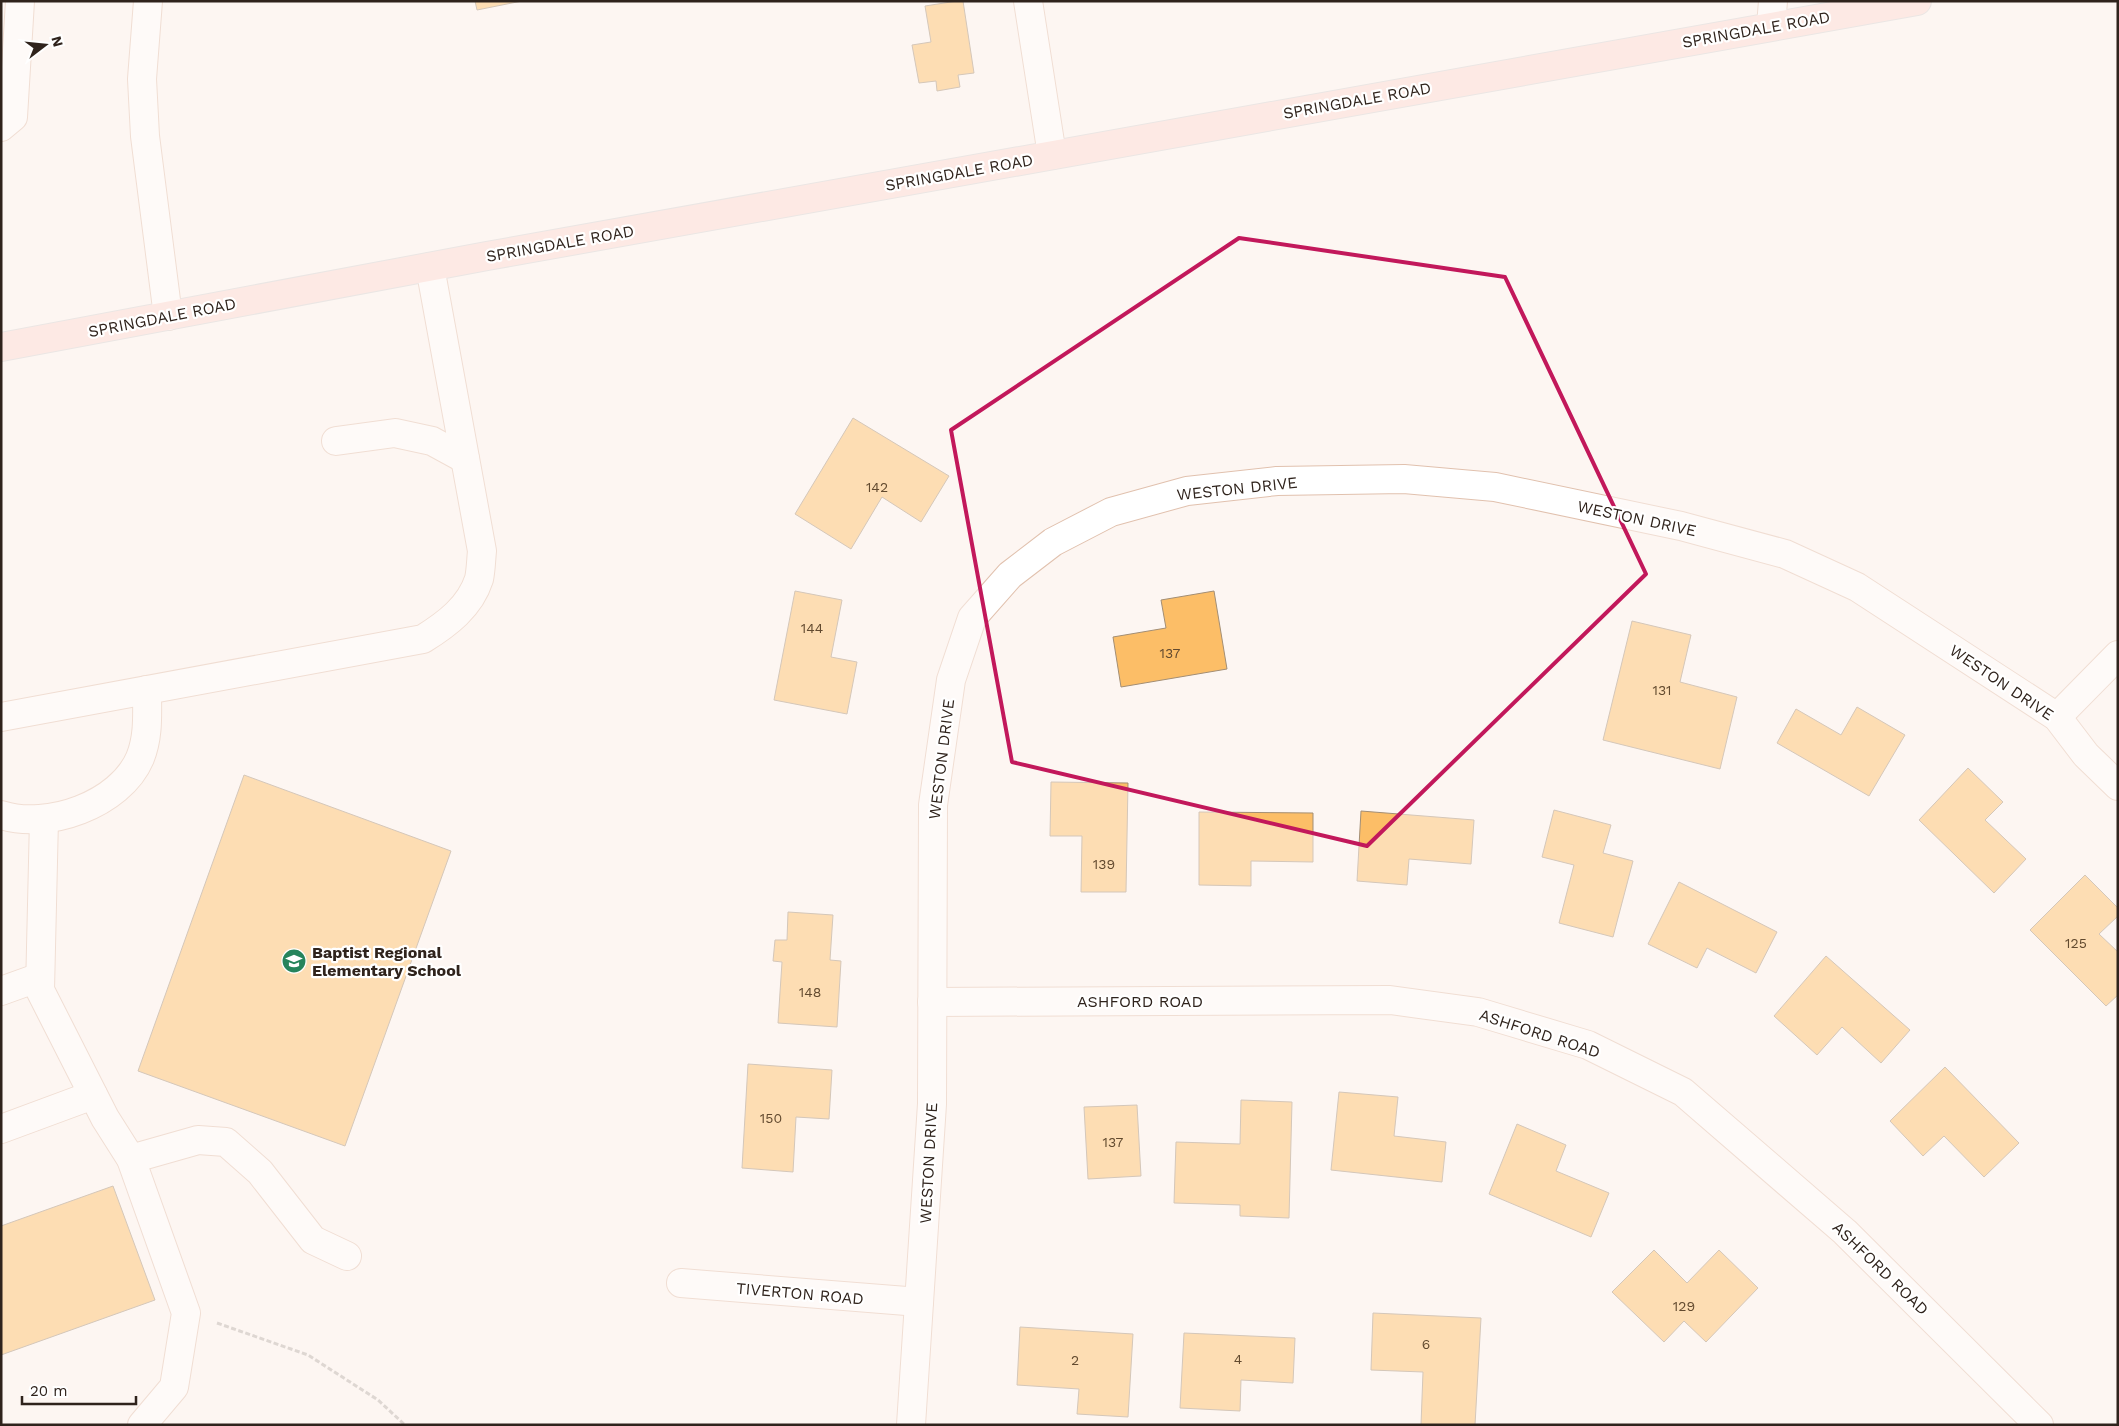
<svg xmlns="http://www.w3.org/2000/svg" width="2119" height="1426" font-family="'Work Sans',sans-serif">
  <rect width="100%" height="100%" fill="#fdf6f2"/>
  <g fill="#fcbe67" stroke="#a38e74">
    <polygon points="475,1 522,1 477,10"/>
    <polygon points="957,1 963,1 974,73 958,75 960,87 937,91 936,81 919,83 912,45 931,42 925,6"/>
    <polygon points="853,418 949,476 921,522 882,497 851,549 795,514"/>
    <polygon points="795,591 842,600 831,657 857,662 847,714 774,700"/>
    <polygon points="1214,591 1227,669 1121,687 1113,637 1166,628 1161,600"/>
    <polygon points="1632,621 1691,635 1680,682 1737,697 1720,769 1603,740"/>
    <polygon points="1857,707 1905,735 1869,796 1777,743 1796,709 1841,735"/>
    <polygon points="1968,768 2003,802 1985,820 2026,859 1994,893 1919,820"/>
    <polygon points="244,775 451,851 345,1146 138,1071"/>
    <polygon points="1051,782 1128,783 1126,892 1081,892 1082,836 1050,836"/>
    <polygon points="1554,810 1611,825 1603,853 1633,861 1613,937 1559,923 1574,865 1542,857"/>
    <polygon points="1361,811 1474,820 1471,864 1409,859 1407,885 1357,881"/>
    <polygon points="1199,812 1313,813 1313,862 1251,861 1251,886 1199,885"/>
    <polygon points="2085,875 2118,908 2118,916 2099,934 2118,952 2118,995 2106,1006 2030,930"/>
    <polygon points="1679,882 1777,932 1756,973 1707,948 1697,968 1648,944"/>
    <polygon points="788,912 833,915 830,960 841,961 837,1027 778,1023 782,962 773,961 775,940 787,940"/>
    <polygon points="1826,956 1910,1030 1881,1063 1842,1027 1817,1055 1774,1016"/>
    <polygon points="748,1064 832,1070 829,1119 796,1117 793,1172 742,1168"/>
    <polygon points="1945,1067 2019,1143 1984,1177 1944,1136 1923,1156 1890,1121"/>
    <polygon points="1339,1092 1398,1097 1394,1136 1446,1142 1442,1182 1331,1170"/>
    <polygon points="1241,1100 1292,1102 1289,1218 1240,1216 1240,1205 1174,1203 1176,1142 1240,1144"/>
    <polygon points="1137,1105 1141,1176 1088,1179 1084,1107"/>
    <polygon points="1517,1124 1566,1145 1556,1171 1609,1193 1591,1237 1489,1194"/>
    <polygon points="113,1186 155,1300 1,1355 1,1226"/>
    <polygon points="1654,1250 1687,1283 1719,1250 1758,1288 1706,1342 1684,1321 1664,1342 1612,1292"/>
    <polygon points="1373,1313 1481,1318 1475,1425 1421,1425 1423,1372 1371,1370"/>
    <polygon points="1020,1327 1133,1334 1128,1417 1077,1414 1079,1389 1017,1385"/>
    <polygon points="1184,1333 1295,1338 1293,1383 1241,1380 1240,1411 1180,1408"/>
  </g>
  <g fill="none" stroke-linecap="round" stroke-linejoin="round">
    <defs>
      <g id="minor">
        <polyline points="148,1 142,79 145,136 168,316"/>
        <polyline points="1028,1 1052,155"/>
        <polyline points="1771,26 1773,1"/>
        <polyline points="1,127 13,117 20,1"/>
        <polyline points="336,441 395,433 432,441 465,459"/>
        <path d="M1 717 423 639C447 624 470 607 479 579 481 570 481 560 482 551L430 267"/>
        <polyline points="2057,717 2118,655"/>
        <path d="M1 815C47 830 120 805 140 758 149 736 147 713 147 690"/>
        <polyline points="44,819 40,990 105,1118 131,1159 186,1313 174,1387 142,1425"/>
        <polyline points="1,991 40,977"/>
        <polyline points="932,1002 1390,1000 1478,1012 1588,1045 1683,1092 1845,1232 2039,1425"/>
        <polyline points="1,1129 93,1095"/>
        <polyline points="131,1159 198,1140 226,1142 260,1172 313,1240 347,1256"/>
        <polyline points="681,1283 919,1302"/>
        <polyline points="911,1425 932,1104 933,805 951,680 972,618 1010,575 1053,542 1111,512 1187,491 1277,481 1404,479 1495,487 1681,526 1785,554 1857,587 2057,717 2086,755 2118,786"/>
      </g>
      <polyline id="major" points="1,347 487,256 1917,1"/>
    </defs>
    <use href="#minor" stroke="#e1c1ae" stroke-width="30"/>
    <use href="#major" stroke="#d5d3d2" stroke-width="30"/>
    <polyline stroke="#b9b1ac" stroke-width="3" stroke-dasharray="5 2.5" stroke-linecap="butt" points="217,1323 308,1355 378,1400 405,1425"/>
    <use href="#minor" stroke="#fff" stroke-width="28"/>
    <use href="#major" stroke="#fddad3" stroke-width="28"/>
  </g>
  <path d="M0 0H2119V1426H0ZM1239 238 1505 277 1646 574 1367 846 1012 762 951 430Z" fill="#fdf6f2" fill-opacity=".55" fill-rule="evenodd"/>
  <path fill="none" stroke="#c2185b" stroke-width="4" stroke-linejoin="round" d="M1239 238 1505 277 1646 574 1367 846 1012 762 951 430Z"/>
  <defs>
    <symbol id="school-disc" viewBox="-11 -11 22 22"><circle r="9.5" fill="#26845c" stroke="#fff"/><path d="M0-5L7-2L0 1L-7-2ZM-4 1L0 2.5L4 1V4Q0 6-4 4Z" fill="#fff"/></symbol>
  </defs>
  <g fill-rule="evenodd">
    <use href="#school-disc" x="280" y="947" width="28" height="28"/>
  </g>
  <g text-anchor="middle" stroke-width="4.5" stroke-linejoin="round" paint-order="stroke">
    <g font-size="14" fill="#624a2f">
      <text x="877" y="492">142</text>
      <text x="812" y="633">144</text>
      <text x="1170" y="658">137</text>
      <text x="1662" y="695">131</text>
      <text x="1104" y="869">139</text>
      <text x="2076" y="948">125</text>
      <text x="810" y="997">148</text>
      <text x="771" y="1123">150</text>
      <text x="1113" y="1147">137</text>
      <text x="1684" y="1311">129</text>
      <text x="1426" y="1349">6</text>
      <text x="1238" y="1364">4</text>
      <text x="1075" y="1365">2</text>
    </g>
    <g font-size="16" fill="#2f231c" stroke="#fff">
      <text transform="translate(1756 29) rotate(-10)" y="6">SPRINGDALE ROAD</text>
      <text transform="translate(1357 100) rotate(-10)" y="6">SPRINGDALE ROAD</text>
      <text transform="translate(959 172) rotate(-10)" y="6">SPRINGDALE ROAD</text>
      <text transform="translate(560 243) rotate(-10)" y="6">SPRINGDALE ROAD</text>
      <text transform="translate(162 317) rotate(-11)" y="6">SPRINGDALE ROAD</text>
      <text transform="translate(1237 488) rotate(-6)" y="6">WESTON DRIVE</text>
      <text transform="translate(1637 518) rotate(12)" y="6">WESTON DRIVE</text>
      <text transform="translate(2002 682) rotate(34)" y="6">WESTON DRIVE</text>
      <text transform="translate(941 759) rotate(-83)" y="6">WESTON DRIVE</text>
      <text x="1140" y="1007">ASHFORD ROAD</text>
      <text transform="translate(1540 1033) rotate(18)" y="6">ASHFORD ROAD</text>
      <text transform="translate(928 1163) rotate(-87)" y="6">WESTON DRIVE</text>
      <text transform="translate(1881 1268) rotate(44)" y="6">ASHFORD ROAD</text>
      <text transform="translate(800 1293) rotate(5)" y="6">TIVERTON ROAD</text>
    </g>
    <g font-size="16" font-weight="bold" fill="#2f231c" stroke="#fff" text-anchor="start">
      <text x="312" y="958">Baptist Regional<tspan x="312" dy="18">Elementary School</tspan></text>
    </g>
  </g>
  <rect width="2119" height="1426" fill="none" stroke="#2f231c" stroke-width="5"/>
  <g transform="translate(45 45) rotate(74)" stroke="#ffffff" stroke-width="4" paint-order="stroke">
  <path d="M0-4L9 19L0 12L-9 19Z" fill="#2f231c"/>
  <text y="-8" font-size="14" font-weight="bold" text-anchor="middle" fill="#2f231c">N</text>
  </g>
  <path d="M22 1396v8h114v-8" fill="none" stroke="#2f231c" stroke-width="2.5"/>
  <text x="30" y="1396" font-size="15" fill="#2f231c" stroke="#ffffff" stroke-width="4" paint-order="stroke">20 m</text>
</svg>
